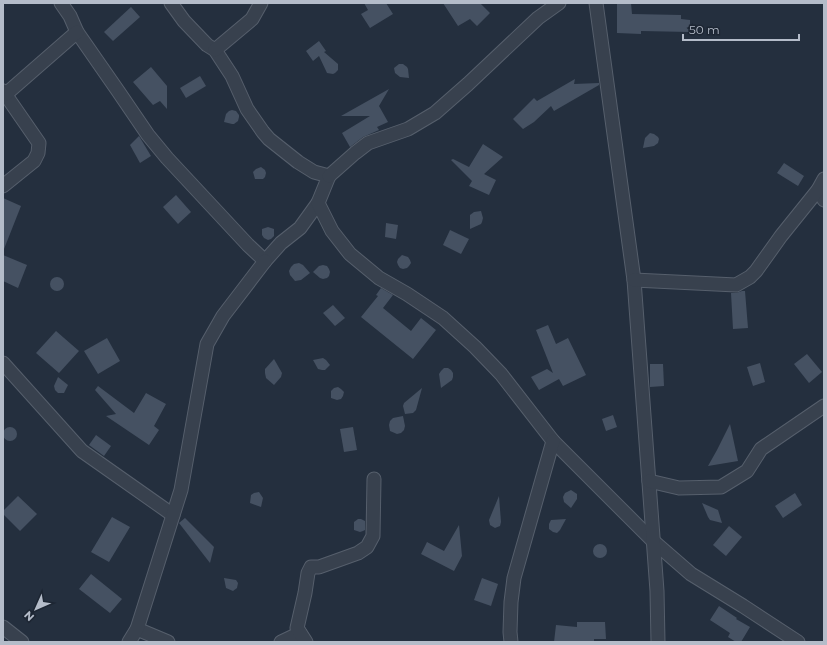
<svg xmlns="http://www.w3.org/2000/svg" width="827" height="645" font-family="Montserrat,sans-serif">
  <rect width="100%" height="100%" fill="#242f3e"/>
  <g fill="#455162">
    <polygon points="364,3 386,3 393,14 370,28 361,14 368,10"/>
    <polygon points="443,3 480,3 490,13 477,26 470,19 458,26"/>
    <polygon points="617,3 631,3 632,14 681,15 681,19 690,20 690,32 641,31 641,34 617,33"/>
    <polygon points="131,7 140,17 113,41 104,32"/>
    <polygon points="319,41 326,51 324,52 338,64 338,70 335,73 333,74 327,73 319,56 313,61 306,51"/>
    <polygon points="399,64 403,64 407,67 408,69 409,78 400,77 395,73 394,68"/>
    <polygon points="151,67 167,86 167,109 160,101 153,105 133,82"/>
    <polygon points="200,76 206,86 186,98 180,88"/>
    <polygon points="575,79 574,84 599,83 599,85 554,111 551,106 534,122 523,129 513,119 534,98 537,101"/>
    <polygon points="389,89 379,106 388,122 377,127 379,130 363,137 350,147 342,133 370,116 341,116"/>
    <polygon points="232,110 236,111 239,115 239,117 238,121 234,124 232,124 224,122 226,114 229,111"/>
    <polygon points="650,133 654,134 658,137 659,139 658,143 654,146 643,148 645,138"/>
    <polygon points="139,136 151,156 140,163 130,145"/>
    <polygon points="483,144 503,157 484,174 496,180 489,195 469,186 472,181 451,160 453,159 469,167"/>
    <polygon points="784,163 804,176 798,186 777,173"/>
    <polygon points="261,167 265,170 266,173 265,177 263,179 255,179 253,172 256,169"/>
    <polygon points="176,195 191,212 178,224 163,207"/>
    <polygon points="3,198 21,206 4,249 3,249"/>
    <polygon points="481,211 483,218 482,222 481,224 470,229 470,215 474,212"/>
    <polygon points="386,223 398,225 396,239 385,237"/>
    <polygon points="268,227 274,229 274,236 271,239 268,240 264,238 262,235 262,229"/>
    <polygon points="450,230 469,239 461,254 443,245"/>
    <polygon points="3,255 27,265 18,288 3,281"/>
    <polygon points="402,255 408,257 410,260 411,263 409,266 407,268 403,269 400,268 398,265 397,262 398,259"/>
    <polygon points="299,263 303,265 310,273 301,280 295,281 290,275 289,271 291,267 294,264"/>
    <polygon points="323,265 327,266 329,269 330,272 329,276 327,278 323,279 320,278 313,272 319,266"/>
    <circle cx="57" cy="284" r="7"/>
    <polygon points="381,288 393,295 383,308 411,331 421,318 436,330 413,359 361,317 378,296 376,295"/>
    <polygon points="742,291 745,291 748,328 733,329 731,293 736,293"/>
    <polygon points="333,305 345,318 335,326 323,313"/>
    <polygon points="548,325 556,344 568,338 586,375 563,386 559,379 539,390 531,377 547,369 553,373 536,330"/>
    <polygon points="56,331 79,351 59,373 36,353"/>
    <polygon points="107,338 120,361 98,374 84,351"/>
    <polygon points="807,354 822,372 809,383 794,364"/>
    <polygon points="323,358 326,360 330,365 325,370 322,370 318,369 313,360"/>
    <polygon points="274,359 282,373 281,377 274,385 266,378 265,373 265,369"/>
    <polygon points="760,363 765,382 753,386 747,367"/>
    <polygon points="650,364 663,364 664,386 650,387"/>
    <polygon points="444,368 448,368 451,370 453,373 453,377 452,380 441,388 439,374 441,371"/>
    <polygon points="58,377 68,385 64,393 58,393 55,390 54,386"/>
    <polygon points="98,386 134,413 146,393 166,404 154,426 159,430 149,445 106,416 116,414 95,390"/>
    <polygon points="338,387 341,389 344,392 343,396 341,399 337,400 331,398 331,391 334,388"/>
    <polygon points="422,388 416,410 413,413 405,414 403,406 404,403"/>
    <polygon points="613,415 617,427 606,431 602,419"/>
    <polygon points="403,416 405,426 404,430 401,433 397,434 390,431 389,425 390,421 393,418"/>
    <polygon points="730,424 738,461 708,466 717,450"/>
    <polygon points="353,427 357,450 344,452 340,429"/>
    <circle cx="10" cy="434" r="7"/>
    <polygon points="96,435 111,446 104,456 89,445"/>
    <polygon points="571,490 577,494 577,499 571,508 564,502 563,497 565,493"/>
    <polygon points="259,492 263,498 261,507 250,503 251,495 254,493"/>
    <polygon points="795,493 802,505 783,518 775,506"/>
    <polygon points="18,496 37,514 20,531 3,514 3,511"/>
    <polygon points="499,496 501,522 500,526 495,528 490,525 489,520"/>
    <polygon points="702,503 718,510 722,523 710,520 708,517"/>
    <polygon points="112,517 130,527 109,562 91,552"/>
    <polygon points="185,518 214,547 210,563 179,523"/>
    <polygon points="358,519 361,519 365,521 365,530 363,531 360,532 354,530 354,522"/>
    <polygon points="566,519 560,530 557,533 553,532 549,529 549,524 551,520"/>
    <polygon points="459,525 462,556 454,571 421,554 427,542 444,551"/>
    <polygon points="729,526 742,537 726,556 713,545"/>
    <circle cx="600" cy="551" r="7"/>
    <polygon points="91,574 122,599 110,613 79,589"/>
    <polygon points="224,578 236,580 238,583 237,588 233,591 226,588"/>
    <polygon points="482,578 498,584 491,606 474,600"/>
    <polygon points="719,606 737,618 736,619 750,627 741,642 736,642 728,637 730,633 710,620"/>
    <polygon points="577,622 605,622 606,639 594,639 594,642 554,642 556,625 577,627"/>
  </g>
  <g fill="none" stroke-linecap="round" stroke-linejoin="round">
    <defs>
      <g id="street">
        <polyline points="61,3 70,16 77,32 118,91 148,135 167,158 248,245 265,261 281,243 300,228 318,203"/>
        <polyline points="171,3 184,21 207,45 215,50 232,76 247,109 263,132 269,139 298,162 314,172 329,176 318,203 332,231 350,254 379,278 407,294 443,318 475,347 501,374 553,441 653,541 691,574 743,606 798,642"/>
        <polyline points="596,3 634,280 657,591 658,642"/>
        <polyline points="215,50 252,19 261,3"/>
        <polyline points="3,91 39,143 38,153 34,161 3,186"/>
        <polyline points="6,94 77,32"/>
        <polyline points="329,176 355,153 368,143 408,129 435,113 468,84 538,18 559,3"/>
        <polyline points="818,190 824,200"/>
        <polyline points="634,280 736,285 750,277 756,271 781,236 818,190 824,179"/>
        <polyline points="3,363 82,451 173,515"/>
        <polyline points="649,481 679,488 721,487 747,471 761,449 824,406"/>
        <polyline points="3,627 22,642"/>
        <polyline points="137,629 168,642"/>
        <polyline points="129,642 137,629 181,490 207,344 223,316 265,261"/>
        <polyline points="281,642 300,633"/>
        <polyline points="306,642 297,628 305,593 308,573 311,567 319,567 358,553 367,547 373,536 374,479"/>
        <polyline points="511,642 510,632 511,602 514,578 553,441"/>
      </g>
    </defs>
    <use href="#street" stroke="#565f6c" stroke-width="15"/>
    <use href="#street" stroke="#38414e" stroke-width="13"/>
  </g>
  <rect width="827" height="645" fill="none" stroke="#b4bcc9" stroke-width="8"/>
  <g transform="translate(36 609) rotate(225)" stroke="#1d2633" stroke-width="3" paint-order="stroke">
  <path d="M0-3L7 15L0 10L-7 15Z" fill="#b4bcc9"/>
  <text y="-6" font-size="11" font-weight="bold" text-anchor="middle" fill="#b4bcc9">N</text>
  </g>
  <path d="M683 34v6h116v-6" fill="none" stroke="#b4bcc9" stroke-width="2"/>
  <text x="689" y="34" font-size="12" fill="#b4bcc9" stroke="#1d2633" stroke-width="3" paint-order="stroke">50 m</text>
</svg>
